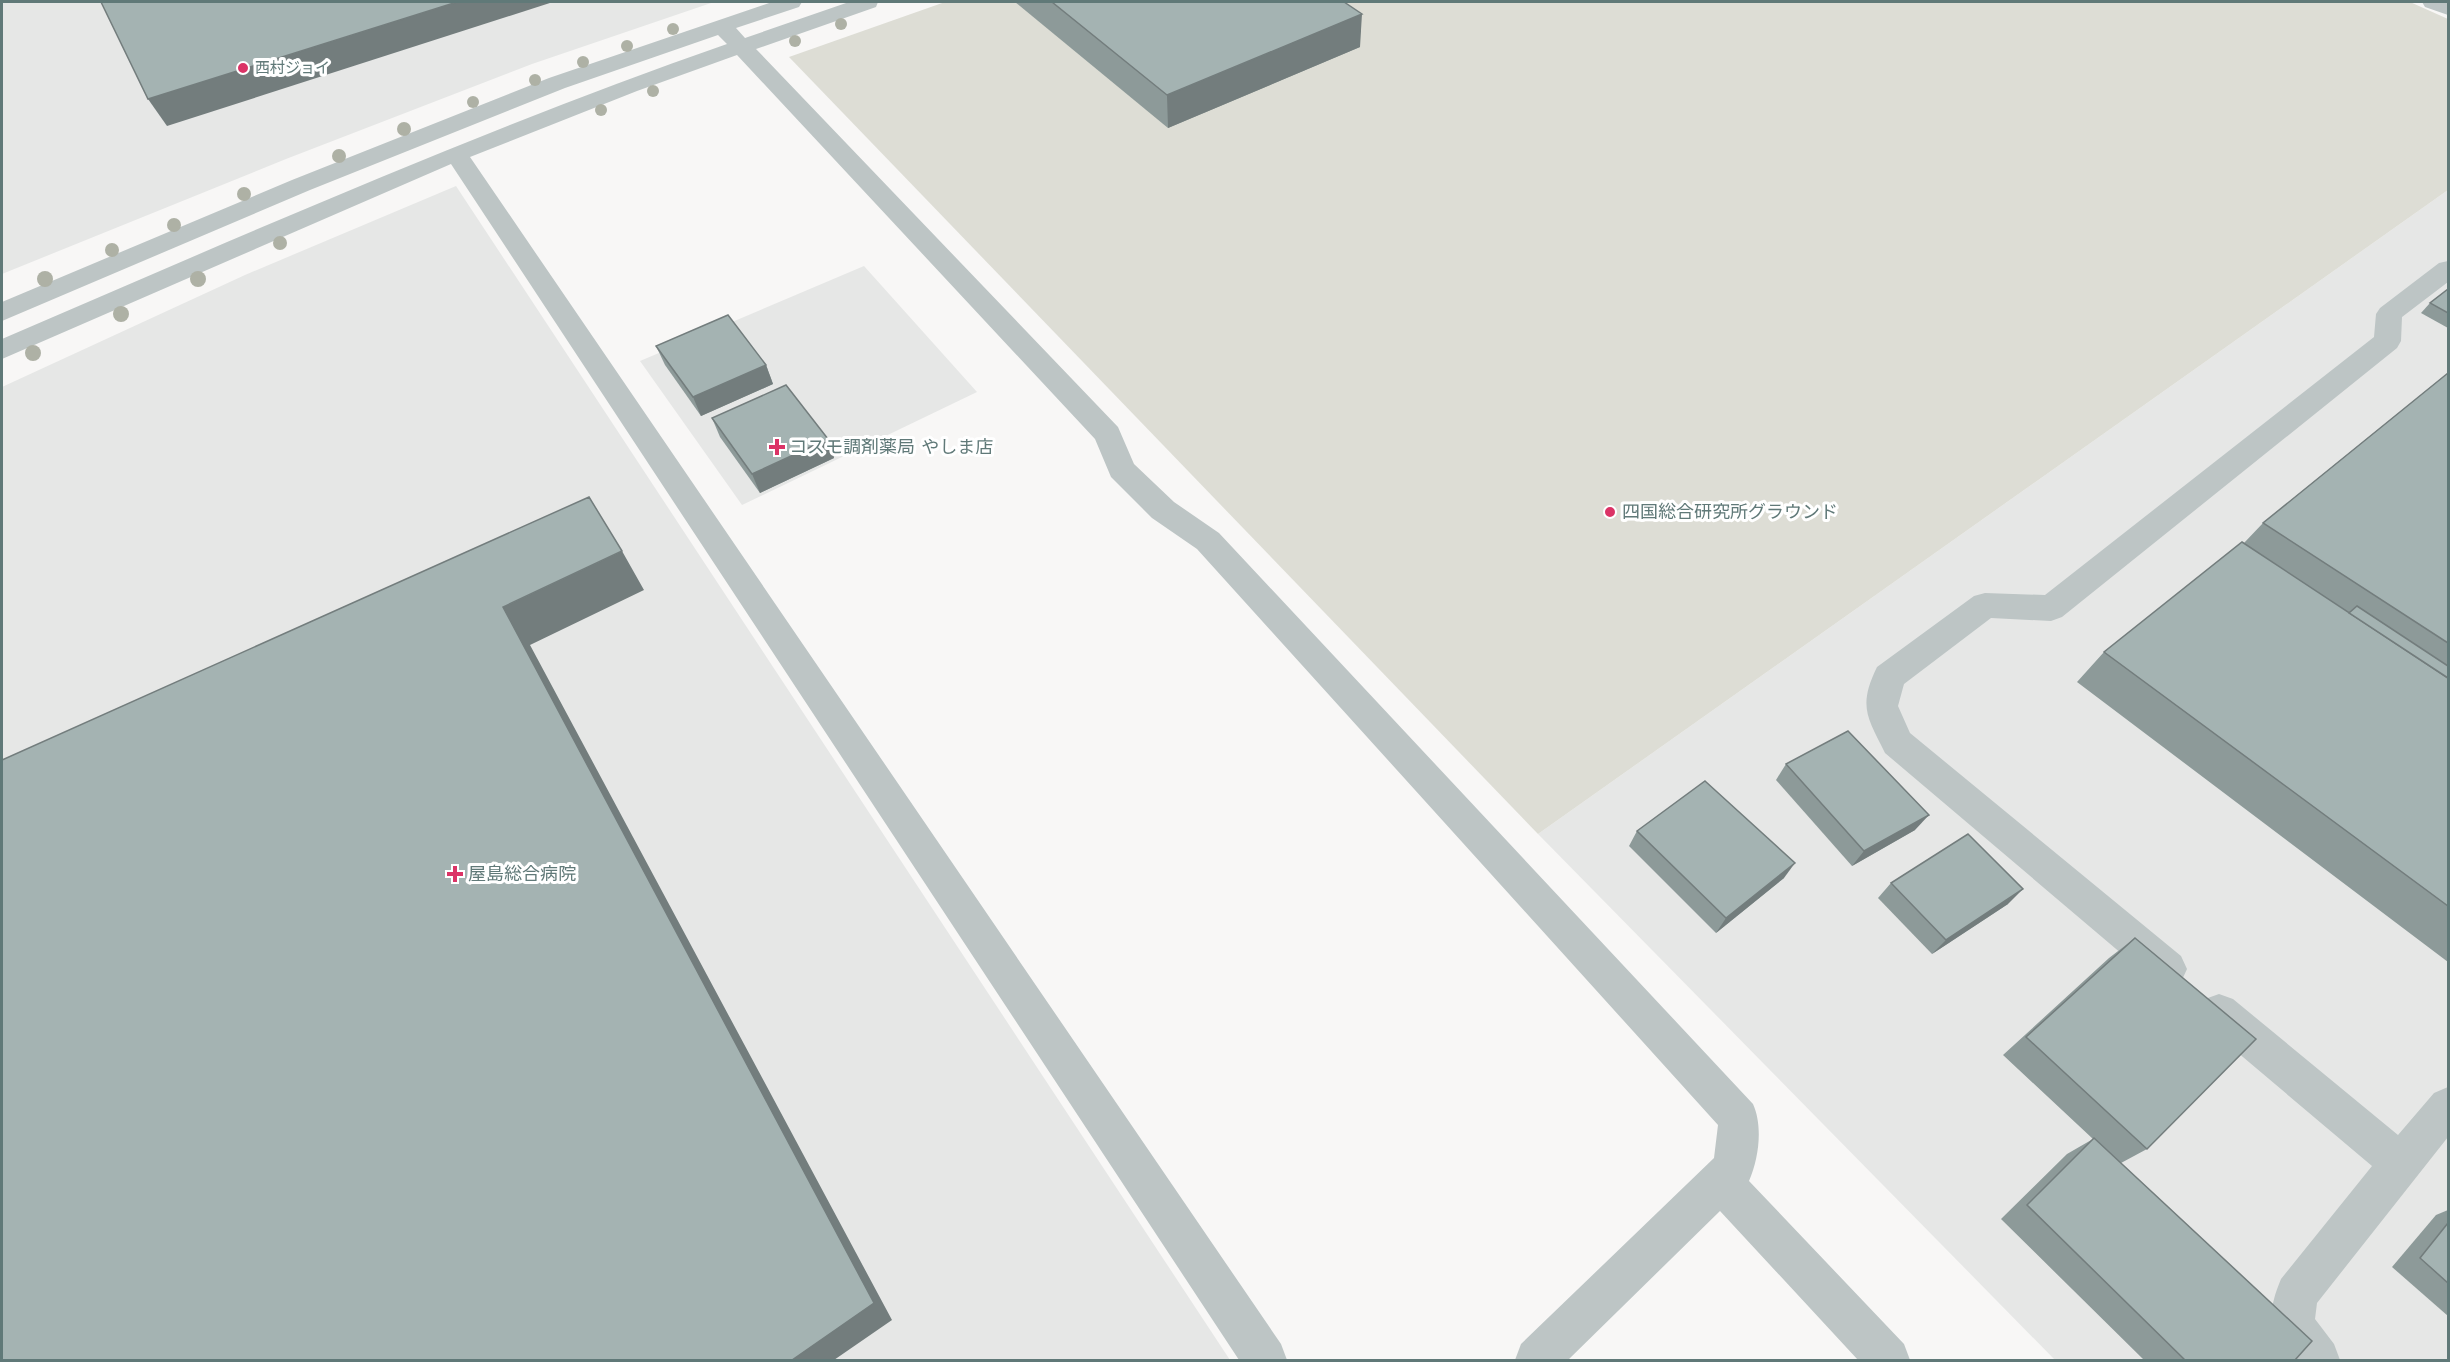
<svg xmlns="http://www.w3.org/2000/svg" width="2450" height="1362" font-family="'Work Sans','Noto Sans JP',sans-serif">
  <rect width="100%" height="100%" fill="#f8f7f6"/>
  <g fill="#e6e7e6">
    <polygon points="2,2 714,2 532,64 286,159 2,274"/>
    <polygon points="456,186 1230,1360 2,1360 2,387 245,275"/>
    <polygon points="2448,190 2448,1360 2055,1360 1538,834"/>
    <polygon points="864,266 977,392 742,505 640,361"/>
  </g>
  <polygon fill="#ddddd5" points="945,2 2410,2 2448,19 2448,190 1538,834 789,57"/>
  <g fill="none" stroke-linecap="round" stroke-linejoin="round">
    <g fill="#bdc5c5" fill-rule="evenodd">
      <path d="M772 2H802L799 7 736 28 745 38 849 2H878L876 7 756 49 1118 427 1134 464 1174 502 1219 533 1753 1104C1763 1126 1759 1158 1749 1181L1904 1344 1910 1360H1858L1720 1211 1568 1360H1515L1521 1344 1714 1158 1718 1125 1197 549 1152 518 1111 477 1095 439 737 55 637 91 470 157 1281 1344 1287 1360H1239L451 164 2 359V339C242 236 480 130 727 44L718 35 565 88 310 190 2 321V302L292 180 549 78Z"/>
      <polygon points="2422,2 2448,2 2448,15 2425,7"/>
      <path d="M2448 261V282L2402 317 2401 341 2397 348 2062 617 2051 621 1991 618 1904 684 1898 706 1910 733 2181 956 2187 969 2181 982 2168 987 2155 982 1885 753C1867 717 1858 706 1877 667L1974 596 1985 593 2045 595 2374 337 2376 314 2380 308 2439 263Z"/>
      <path d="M2219 994 2233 999 2398 1135 2434 1093 2448 1087V1137L2317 1303 2315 1319 2334 1344 2340 1360H2291C2269 1330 2266 1315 2281 1279L2372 1166 2205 1025 2200 1012 2205 999Z"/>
    </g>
  </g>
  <g fill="#aeb1a5">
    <circle cx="841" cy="24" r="6"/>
    <circle cx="673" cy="29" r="6"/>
    <circle cx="795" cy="41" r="6"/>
    <circle cx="627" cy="46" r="6"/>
    <circle cx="583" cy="62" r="6"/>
    <circle cx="535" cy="80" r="6"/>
    <circle cx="653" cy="91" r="6"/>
    <circle cx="473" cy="102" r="6"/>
    <circle cx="601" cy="110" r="6"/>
    <circle cx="404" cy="129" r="7"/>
    <circle cx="339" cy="156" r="7"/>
    <circle cx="244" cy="194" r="7"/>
    <circle cx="174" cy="225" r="7"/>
    <circle cx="280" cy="243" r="7"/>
    <circle cx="112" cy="250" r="7"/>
    <circle cx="45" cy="279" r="8"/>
    <circle cx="198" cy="279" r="8"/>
    <circle cx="121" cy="314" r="8"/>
    <circle cx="33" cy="353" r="8"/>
  </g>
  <g fill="#8d9a99">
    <polygon points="1015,2 1344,2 1360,47 1168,128"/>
    <polygon points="2448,289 2448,328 2421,313 2430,303"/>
    <polygon points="656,346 766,365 773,384 701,416 665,365"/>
    <polygon points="2448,373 2448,962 2077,682 2104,652 2244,543 2263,523"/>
    <polygon points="712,418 828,439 834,458 760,493 720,437"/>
    <polygon points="1786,764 1915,830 1852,866 1776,780"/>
    <polygon points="1637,831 1784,878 1716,933 1629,846"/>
    <polygon points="1891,883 2008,904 1932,954 1878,898"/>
    <polygon points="2135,938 2147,1149 2121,1163 2295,1360 2144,1360 2001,1219 2067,1154 2093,1139 2003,1055 2109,958"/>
    <polygon points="2448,1210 2448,1316 2392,1267 2436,1215"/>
  </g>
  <g fill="#737d7d">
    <polygon points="457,2 553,2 167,126 148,99"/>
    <polygon points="1362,14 1360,47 1168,128 1167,95"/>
    <polygon points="766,365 773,384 701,416 693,397"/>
    <polygon points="828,439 834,458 760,493 752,474"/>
    <polygon points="622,551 644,590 530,645 892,1320 834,1360 792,1360 503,607"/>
    <polygon points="1929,815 1915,830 1852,866 1864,851"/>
    <polygon points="1795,863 1784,878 1716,933 1726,918"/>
    <polygon points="2023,889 2008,904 1932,954 1946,940"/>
  </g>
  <g fill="#a4b3b2" stroke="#737d7d" stroke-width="1.5">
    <polygon points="101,2 457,2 148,99"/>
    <polygon points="1052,2 1344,2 1362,14 1167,95"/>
    <polygon points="2448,289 2448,313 2430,303"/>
    <polygon points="728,315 766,365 693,397 656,346"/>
    <polygon points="2448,373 2448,643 2263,523"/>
    <polygon points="786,385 828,439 752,474 712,418"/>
    <polygon points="589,497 622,551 503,607 874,1303 792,1360 2,1360 2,760"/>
    <polygon points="2242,542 2448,678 2448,906 2104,652"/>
    <polygon points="2357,606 2448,666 2448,678 2349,613"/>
    <polygon points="1848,731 1929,815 1864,851 1786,764"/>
    <polygon points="1705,781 1795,863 1726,918 1637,831"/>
    <polygon points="1968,834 2023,889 1946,940 1891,883"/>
    <polygon points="2135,938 2256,1039 2147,1149 2026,1037"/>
    <polygon points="2094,1138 2312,1341 2295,1360 2185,1360 2027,1205"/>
    <polygon points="2448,1223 2448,1283 2420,1258"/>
  </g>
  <g fill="#db3366" stroke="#fff" stroke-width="2">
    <circle cx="243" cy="68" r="6"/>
    <path d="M774 438h6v6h6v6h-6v6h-6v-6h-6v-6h6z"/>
    <circle cx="1610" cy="512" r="6"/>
    <path d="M452 865h6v6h6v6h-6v6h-6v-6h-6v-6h6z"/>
  </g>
  <g text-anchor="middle" stroke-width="6" stroke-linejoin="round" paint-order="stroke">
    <g font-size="15" fill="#607978" stroke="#fff" text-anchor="start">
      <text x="255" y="73">西村ジョイ</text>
    </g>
    <g font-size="18" fill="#607978" stroke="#fff" text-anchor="start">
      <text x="789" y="453">コスモ調剤薬局 やしま店</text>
      <text x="1622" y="518">四国総合研究所グラウンド</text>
      <text x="468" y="880">屋島総合病院</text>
    </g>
  </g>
  <rect width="2450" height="1362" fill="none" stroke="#607978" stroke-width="6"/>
</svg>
